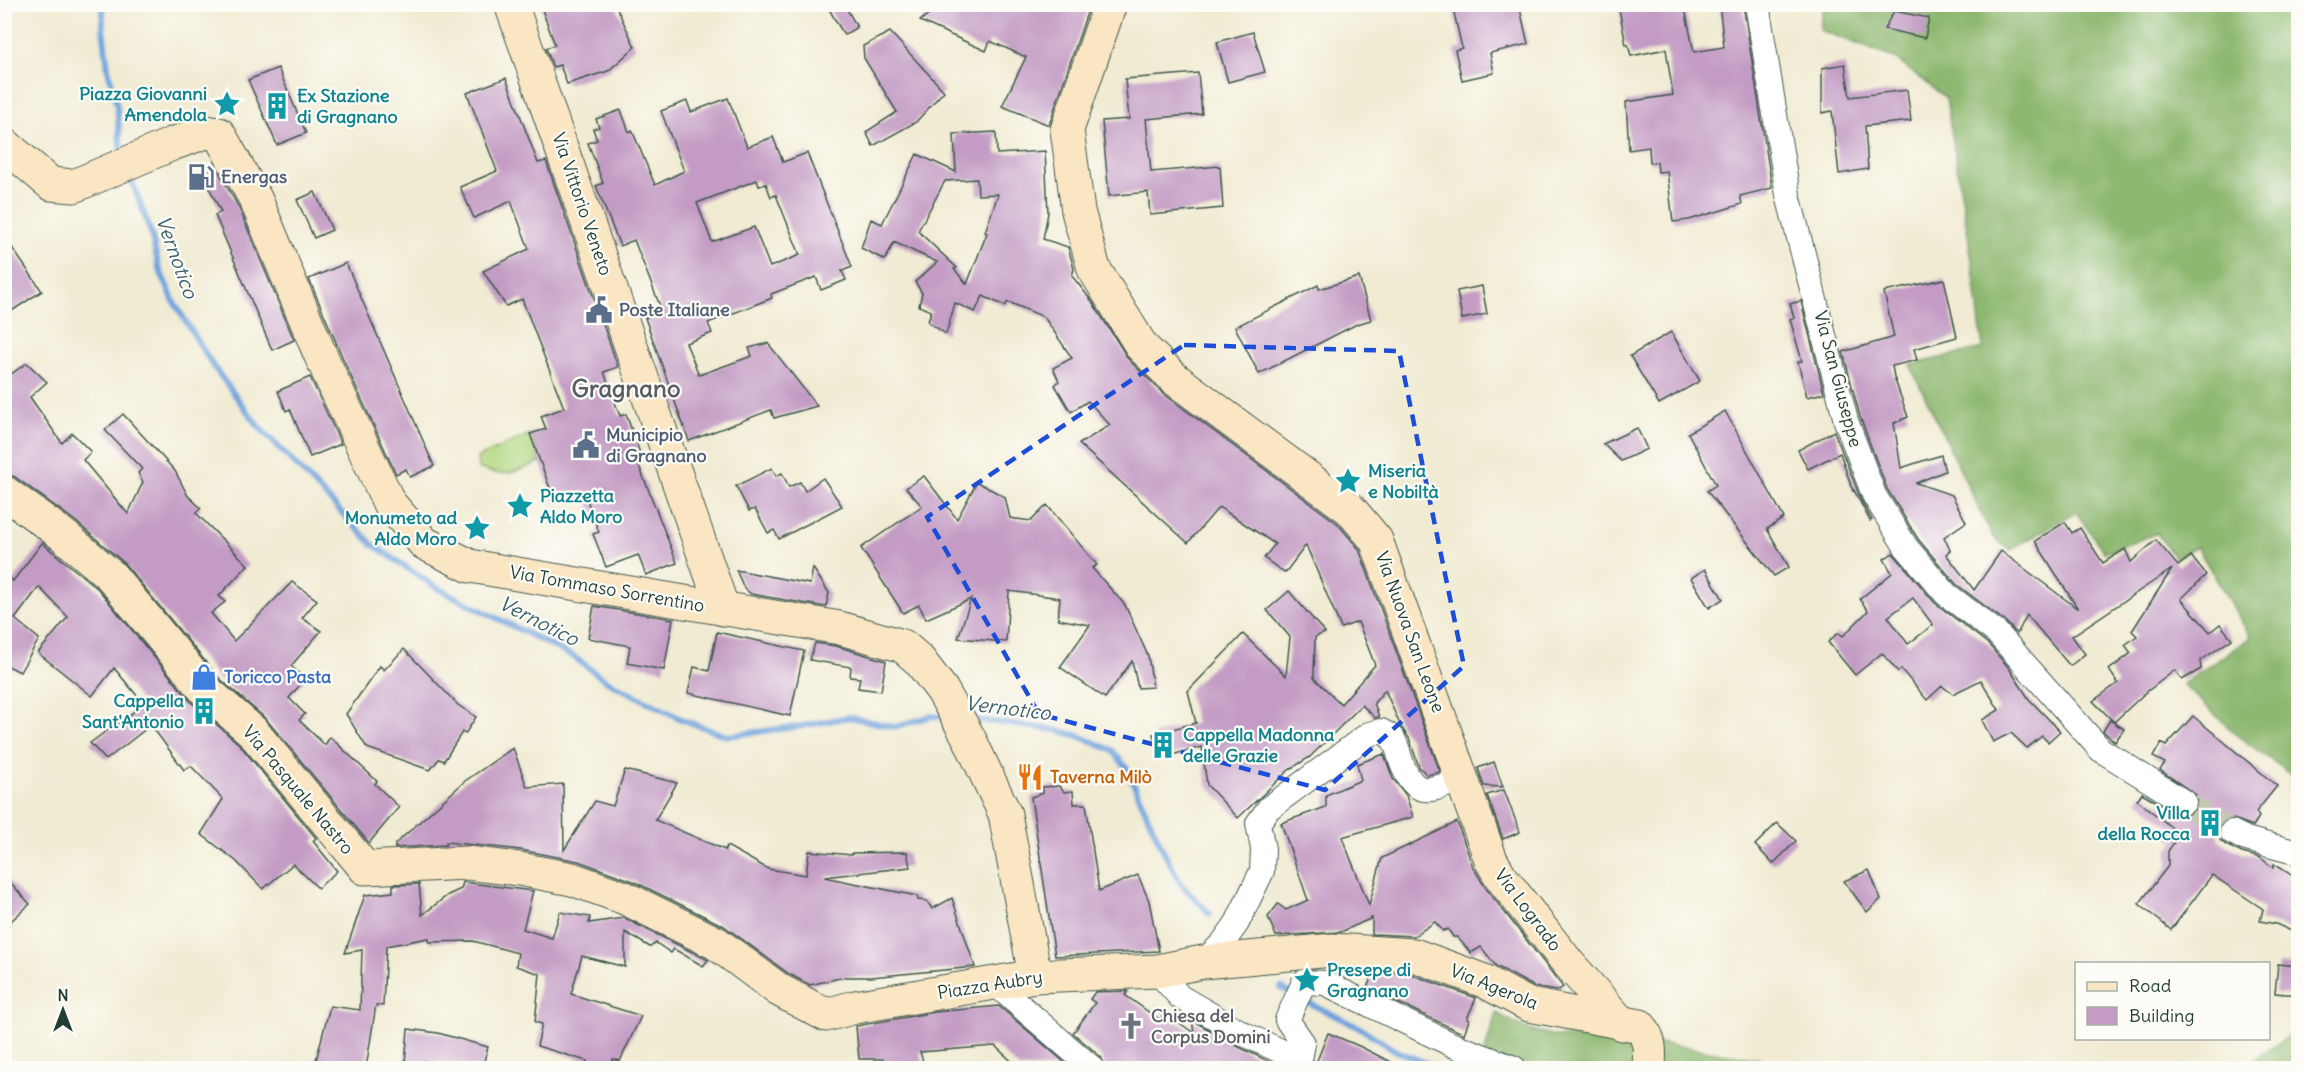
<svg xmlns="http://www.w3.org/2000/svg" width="2303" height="1073" font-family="Delius,sans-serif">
  <rect width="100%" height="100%" fill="#fdfcf7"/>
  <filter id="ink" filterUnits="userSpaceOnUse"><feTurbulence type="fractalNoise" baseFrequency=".0167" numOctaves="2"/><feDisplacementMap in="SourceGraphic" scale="12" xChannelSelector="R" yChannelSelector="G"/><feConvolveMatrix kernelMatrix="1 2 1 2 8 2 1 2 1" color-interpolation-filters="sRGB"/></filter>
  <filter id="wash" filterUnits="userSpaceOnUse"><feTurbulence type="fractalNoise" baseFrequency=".008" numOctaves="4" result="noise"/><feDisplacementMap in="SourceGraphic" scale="24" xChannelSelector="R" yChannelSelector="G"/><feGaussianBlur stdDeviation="1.35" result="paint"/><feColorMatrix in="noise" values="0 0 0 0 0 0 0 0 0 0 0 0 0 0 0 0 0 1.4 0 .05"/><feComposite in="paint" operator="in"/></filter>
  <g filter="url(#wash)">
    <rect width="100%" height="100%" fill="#f0ebd2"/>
    <path fill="#b2d781" stroke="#688a5a" stroke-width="1.5" d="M530 434 540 462C515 472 505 479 478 468L477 458Z"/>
    <g fill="#8db86f" stroke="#567a52" stroke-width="1.5">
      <polygon points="1823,5 2298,5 2298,779 2239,737 2183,684 2251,637 2197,547 2175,558 2157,533 2105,553 2076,512 2010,550 1992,536 1910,365 1983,348 1972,260 1946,98 1894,58 1820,30"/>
      <polygon points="1496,1013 1524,1028 1559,1037 1607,1034 1810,1068 1480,1068"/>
      <polygon points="2298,1030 2298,1068 2242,1068"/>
    </g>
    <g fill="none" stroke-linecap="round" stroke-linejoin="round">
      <g stroke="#70a3dc" stroke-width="6">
        <polyline points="103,4 103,28 108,69 117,107 120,143 124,155"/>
        <polyline points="129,173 151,233 159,268 174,302 213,366 259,427 372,544 403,565 437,588 574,657 605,680 683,720 727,736 802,726 849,717 895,727 931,716 946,717"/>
        <polyline points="971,719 1056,730 1079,736 1112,750 1126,767 1163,850 1181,884 1210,914"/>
        <polyline points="1281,988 1292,994"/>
        <polyline points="1301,999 1362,1029 1396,1051 1439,1068"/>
      </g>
    </g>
    <g id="blocks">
      <g fill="#c39bc4" fill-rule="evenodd">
        <polygon points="540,4 615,4 635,47 608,71 567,84 560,65 553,67 546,48 555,45"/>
        <polygon points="826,4 844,4 857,27 844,35"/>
        <polygon points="941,4 1090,4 1049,125 1002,106 1026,57 990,41 986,51 920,21"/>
        <polygon points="1452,4 1519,4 1528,44 1490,53 1494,73 1462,80 1455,50 1462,48"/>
        <polygon points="1618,4 1684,4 1694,52 1724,47 1719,4 1743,4 1772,188 1740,196 1742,204 1689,220 1673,222 1667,171 1658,172 1657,162 1650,163 1649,147 1629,150 1626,102 1673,95 1666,49 1631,56 1628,44 1626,45"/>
        <polygon points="1894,11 1929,18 1925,38 1884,29"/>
        <polygon points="890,32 944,91 916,122 873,146 866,132 897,112 864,58 863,46"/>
        <polygon points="1253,32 1265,72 1228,82 1217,42"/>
        <polygon points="1845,64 1850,97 1907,90 1911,121 1865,126 1868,169 1839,174 1832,111 1822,113 1822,68"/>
        <polygon points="278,68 306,133 277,145 248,80"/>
        <polygon points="1198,73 1202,114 1146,119 1151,172 1220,166 1223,208 1150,215 1148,192 1109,196 1102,121 1129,119 1125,79"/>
        <polygon points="506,78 538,163 546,161 618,367 604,372 620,416 626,414 641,456 636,458 677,563 646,575 638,555 606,567 593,534 599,532 584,492 555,502 530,434 546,429 541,416 564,408 522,299 506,306 483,271 529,249 511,201 474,218 460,187 497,171 467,93"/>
        <path d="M728 98 747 147 773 137 783 162 807 153 852 267 842 271 846 280 821 290 816 277 771 294 772 298 708 323 712 333 686 343 699 375 752 356 749 348 768 343 817 406 774 418 771 410 689 441 645 318 662 311 634 240 620 246 596 186 603 183 588 143 597 140 593 129 599 127 596 119 621 110 629 132 632 130 655 185 684 171 661 111 687 101 691 112ZM757 180 759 186 766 184 771 197 776 195 800 255 770 267 754 227 712 242 697 203Z"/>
        <path d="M996 132 997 154 1045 151 1048 213 1043 239 1068 247 1074 269 1072 276 1091 300 1129 360 1164 394 1337 523 1359 549 1440 772 1427 775 1419 767 1409 738 1401 727 1385 690 1374 703 1379 717 1375 718 1362 705 1310 757 1290 769 1238 818 1207 785 1202 747 1160 758 1153 734 1196 723 1188 691 1243 634 1286 676 1290 637 1267 610 1289 591 1325 633 1315 637 1314 678 1341 704 1375 665 1358 622 1341 628 1306 545 1285 573 1264 558 1275 544 1219 507 1188 543 1079 444 1110 425 1088 401 1071 412 1055 385 1059 381 1053 368 1072 358 1044 317 1008 302 1005 306 983 296 975 312 955 303 946 334 928 322 931 311 919 306 922 293 915 282 937 262 894 242 885 260 861 248 871 219 882 224 917 154 956 172 954 134ZM977 179 978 195 998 194 985 232 987 233 967 284 954 269 957 268 918 231 945 181Z"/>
        <polygon points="215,165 239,208 294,340 272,350 215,215 221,212 201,171"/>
        <polygon points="315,192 332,230 314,238 297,200"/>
        <polygon points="4,236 42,291 4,316"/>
        <polygon points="346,263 434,466 410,477 406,469 396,474 344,361 309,279"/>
        <polygon points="1359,277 1371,320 1357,324 1259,374 1235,327 1318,285 1319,289"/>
        <polygon points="1944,279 1957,337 1914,349 1917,360 1892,366 1894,377 1908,417 1894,423 1901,468 1941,455 1945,471 1916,483 1952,495 1966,522 1944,537 1950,550 1946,554 1974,590 2001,551 2078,609 2035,541 2065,522 2072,533 2080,528 2103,563 2125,549 2131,562 2156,540 2178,566 2191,556 2206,575 2181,599 2210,632 2220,624 2232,639 2200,661 2201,669 2182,680 2175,670 2144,694 2114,722 2093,701 2118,683 2109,670 2131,653 2125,645 2137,636 2132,631 2172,569 2072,636 2085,654 2070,666 2027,615 2017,634 2006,622 1956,584 1918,539 1887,489 1860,417 1843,352 1894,337 1884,292"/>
        <polygon points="1482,286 1487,314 1462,319 1457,291"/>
        <polygon points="1801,301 1824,393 1807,397 1798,362 1802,361 1790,319 1794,318 1790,304"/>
        <polygon points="1671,332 1700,381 1659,404 1630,356"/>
        <polygon points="27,363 47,382 30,397 62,443 72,433 91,452 83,460 128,514 143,482 138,473 142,469 105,430 123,414 175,471 188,496 201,508 196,513 248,565 219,596 225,602 211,613 234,641 292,582 317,600 302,618 321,631 291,666 305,679 289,698 305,714 299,720 325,745 330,737 377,781 375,784 399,807 369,843 266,719 219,678 123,562 74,520 15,477 4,474 4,379"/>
        <polygon points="310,377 341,444 310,457 290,409 286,411 278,391"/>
        <polygon points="1725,411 1784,518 1767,529 1789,567 1774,576 1707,491 1716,485 1688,433"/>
        <polygon points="1637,428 1647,449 1621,461 1603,444"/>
        <polygon points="1834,431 1861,500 1872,520 1870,521 1854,490 1853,491 1840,453 1808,469 1798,450"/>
        <polygon points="772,468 776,476 782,473 789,487 800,482 805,491 823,478 842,506 779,539 774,530 768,533 755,509 749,511 736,486"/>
        <polygon points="924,476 957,519 977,482 1005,497 1010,518 1031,521 1047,505 1097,565 1092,568 1125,605 1148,656 1153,687 1138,688 1132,661 1105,698 1060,667 1090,625 1058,619 1060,598 1009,591 1006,642 958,638 971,599 926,619 919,605 903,613 861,548 922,506 906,488"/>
        <polygon points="42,543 98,589 192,703 239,744 316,838 313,841 337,871 318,888 293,864 263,889 236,861 201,834 223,799 191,766 184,770 151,725 106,760 90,743 116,724 120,724 143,703 114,668 92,696 38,653 68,617 39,587 15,619 39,639 20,672 4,664 4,572 13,581"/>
        <path d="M1893 553 1935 603 1987 643 2009 668 2029 699 2060 731 2048 742 2042 736 2027 748 2011 733 1993 742 1982 720 1999 710 1981 680 1953 694 1942 686 1927 700 1901 669 1898 672 1882 653 1855 675 1828 642 1838 633 1843 636 1868 611 1860 599 1892 573 1884 559ZM1913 598 1933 625 1908 644 1888 617Z"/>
        <polygon points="813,568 829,593 826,607 751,594 744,588 736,570 810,584"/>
        <polygon points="1705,569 1723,599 1709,608 1691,578"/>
        <polygon points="594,606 673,619 664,670 627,663 630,646 588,638"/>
        <polygon points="717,632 804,651 790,716 688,693 694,667 709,671"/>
        <polygon points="815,643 836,646 886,661 881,691 858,688 860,678 850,677 851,667 810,660"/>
        <polygon points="404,649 458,705 476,717 465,734 462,732 444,761 439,759 430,770 367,748 346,714 380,666 384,670"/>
        <polygon points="2193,716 2277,786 2256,812 2259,817 2253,826 2231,818 2220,825 2218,833 2220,840 2226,845 2242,853 2261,858 2273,868 2274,864 2298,879 2298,934 2276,924 2260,921 2263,909 2212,875 2171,930 2139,904 2168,866 2168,851 2175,841 2169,837 2175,830 2137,800 2142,793 2177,814 2183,816 2190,815 2196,810 2198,802 2196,795 2160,770 2165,763 2153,757 2161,743 2166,746"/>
        <polygon points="2110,720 2124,729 2115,742 2103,731"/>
        <polygon points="513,748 527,787 563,784 564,850 595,801 613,806 625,770 677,783 655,820 725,850 727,846 768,869 806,875 809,851 852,855 852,853 907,852 910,867 824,877 917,896 918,900 927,901 932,909 952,898 975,967 871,977 844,977 810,985 789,974 724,926 633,881 578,861 521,850 446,842 446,845 395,848 395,844 465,781"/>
        <polygon points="1384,754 1393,779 1406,795 1413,817 1342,837 1369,905 1382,858 1457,822 1473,867 1485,887 1563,987 1557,991 1535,987 1496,966 1481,947 1471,953 1457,937 1453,937 1448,929 1443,931 1435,922 1414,936 1372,934 1372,918 1341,932 1276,936 1268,917 1278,904 1286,910 1308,900 1281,823 1326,807 1326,795 1361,780 1357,764"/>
        <polygon points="1494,762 1503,787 1484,786 1478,768"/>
        <polygon points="1059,786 1064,792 1073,791 1074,804 1086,804 1099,891 1138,875 1149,901 1159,951 1055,956 1031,797 1043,793 1042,787"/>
        <polygon points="1504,790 1520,832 1503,839 1487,795"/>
        <polygon points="1777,823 1796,841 1773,864 1755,845"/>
        <polygon points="1869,870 1881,899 1867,912 1844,881"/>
        <polygon points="4,876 30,904 4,927"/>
        <polygon points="463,882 533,891 523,929 552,938 560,912 590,917 589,923 624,918 708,960 703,966 674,949 671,953 656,943 650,947 625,932 625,967 582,956 571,994 641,1016 620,1061 613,1059 611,1068 587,1068 587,1061 537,1046 542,1024 535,1022 540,974 516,966 518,953 473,941 429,942 429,938 386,946 383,1006 376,1005 366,1068 314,1068 330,1006 360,1010 362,950 345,953 365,895 393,892 393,885 419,884 422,915 448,895 461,889"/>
        <polygon points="2278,964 2298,966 2298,995 2275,993"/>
        <polygon points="1374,971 1410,974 1476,998 1467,1019 1469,1020 1464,1034 1367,988"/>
        <polygon points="1128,991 1125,995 1160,1020 1165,1013 1194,1033 1192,1020 1235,1045 1282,1068 1106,1068 1101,1057 1073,1033 1095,1003 1090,999 1095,992"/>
        <polygon points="999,1006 1071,1068 1019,1068 995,1046 920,1052 925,1068 884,1068 883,1059 859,1059 856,1026 935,1012"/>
        <polygon points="408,1029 438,1033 488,1047 482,1068 423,1061 423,1066 405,1063"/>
        <polygon points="1328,1033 1359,1046 1403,1068 1314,1068"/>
      </g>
    </g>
  </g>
  <g filter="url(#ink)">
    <use href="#blocks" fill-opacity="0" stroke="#3e574c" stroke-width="1.5"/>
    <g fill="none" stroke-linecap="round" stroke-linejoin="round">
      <polyline stroke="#c6c8b2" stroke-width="24" stroke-dasharray="24 12" stroke-linecap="butt" points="2184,802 2232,832"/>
      <defs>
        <g id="street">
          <polyline points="1757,4 1788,195 1846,421 1874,495 1906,547 1946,594 1997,633 2101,750 2184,802"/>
          <polyline points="2232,832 2246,839 2298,853"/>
          <path d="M1203 962 1222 944 1237 923 1262 871 1263 849 1258 823 1269 808 1369 734 1381 731C1385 733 1390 736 1393 739 1397 744 1399 755 1401 761 1415 801 1431 790 1463 779"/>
          <polyline points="1157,971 1180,997 1242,1033 1300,1060 1303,1043 1287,1020 1304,982 1325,983 1453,1045 1514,1068"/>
          <polyline points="994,983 1092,1068"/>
        </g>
        <g id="secondary">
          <polyline points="511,4 723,609"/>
          <polyline points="1110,4 1067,130 1078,211 1094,269 1142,347 1175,379 1350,509 1376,540 1491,860 1501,877 1568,963 1622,1024"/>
          <polyline points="4,144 51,184 74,186 172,144 206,132 219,134 256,200 320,354 389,503 424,543 470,566 840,628 903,646 919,660 942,690 969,738 1005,814 1035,976"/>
          <path d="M4 492 63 535 111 576 206 691 252 731 365 868 467 863 519 869 572 879 625 898 716 943 779 990 826 1015 855 1007 1035 976 1157 971 1203 962 1333 950 1414 955 1484 981 1529 1005 1640 1026C1651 1040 1650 1051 1649 1068"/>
        </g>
      </defs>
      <use href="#street" stroke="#3e574c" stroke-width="26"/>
      <use href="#secondary" stroke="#3e574c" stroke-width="35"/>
      <use href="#street" stroke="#fff" stroke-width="24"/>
      <use href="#secondary" stroke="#fbe6c4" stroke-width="33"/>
    </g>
  </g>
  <path fill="none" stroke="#1d4ed8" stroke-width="4.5" stroke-dasharray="12 8" stroke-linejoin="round" d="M1184 345 1399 351 1464 666 1325 790 1039 714 927 517Z"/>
  <defs>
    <symbol id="sight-bare" viewBox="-9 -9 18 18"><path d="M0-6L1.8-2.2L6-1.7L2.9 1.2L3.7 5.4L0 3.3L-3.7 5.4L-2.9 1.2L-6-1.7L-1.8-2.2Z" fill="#0f9aa8" stroke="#fdfcf7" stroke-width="2.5" paint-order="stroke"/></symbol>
    <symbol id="building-bare" viewBox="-9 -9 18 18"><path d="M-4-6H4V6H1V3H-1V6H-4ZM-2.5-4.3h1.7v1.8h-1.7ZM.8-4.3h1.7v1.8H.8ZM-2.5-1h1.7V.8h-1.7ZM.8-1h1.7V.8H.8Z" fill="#0f9aa8" stroke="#fdfcf7" stroke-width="2.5" paint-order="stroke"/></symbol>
    <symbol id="fuel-bare" viewBox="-9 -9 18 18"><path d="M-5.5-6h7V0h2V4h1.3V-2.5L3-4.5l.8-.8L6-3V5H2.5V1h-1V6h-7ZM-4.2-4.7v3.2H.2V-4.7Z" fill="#5c6f8a" stroke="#fdfcf7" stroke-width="2.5" paint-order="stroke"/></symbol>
    <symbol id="civic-bare" viewBox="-9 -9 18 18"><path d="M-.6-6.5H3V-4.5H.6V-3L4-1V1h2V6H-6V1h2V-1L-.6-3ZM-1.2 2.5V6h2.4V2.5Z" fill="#5c6f8a" stroke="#fdfcf7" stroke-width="2.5" paint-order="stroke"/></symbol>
    <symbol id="shop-bare" viewBox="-9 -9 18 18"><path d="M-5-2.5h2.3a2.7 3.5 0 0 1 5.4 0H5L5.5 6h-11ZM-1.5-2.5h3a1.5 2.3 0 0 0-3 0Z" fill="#3f7fe0" stroke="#fdfcf7" stroke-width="2.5" paint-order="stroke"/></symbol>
    <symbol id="restaurant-bare" viewBox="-9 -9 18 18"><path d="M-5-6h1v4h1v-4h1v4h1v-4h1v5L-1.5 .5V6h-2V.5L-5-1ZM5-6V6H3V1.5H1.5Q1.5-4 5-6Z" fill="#e8710a" stroke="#fdfcf7" stroke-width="2.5" paint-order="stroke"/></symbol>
    <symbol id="church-bare" viewBox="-9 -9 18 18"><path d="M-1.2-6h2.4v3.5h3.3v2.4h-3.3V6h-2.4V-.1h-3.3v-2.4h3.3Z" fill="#6b7280" stroke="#fdfcf7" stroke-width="2.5" paint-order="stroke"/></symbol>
  </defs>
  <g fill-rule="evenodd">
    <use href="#sight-bare" x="208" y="85" width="38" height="38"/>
    <use href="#building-bare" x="258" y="87" width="38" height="38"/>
    <use href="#fuel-bare" x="182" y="158" width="38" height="38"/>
    <use href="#civic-bare" x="580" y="291" width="38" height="38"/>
    <use href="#civic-bare" x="567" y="426" width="38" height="38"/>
    <use href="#sight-bare" x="1329" y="462" width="38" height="38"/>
    <use href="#sight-bare" x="501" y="487" width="38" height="38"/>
    <use href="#sight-bare" x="458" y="509" width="38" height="38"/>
    <use href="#shop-bare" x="185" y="658" width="38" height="38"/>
    <use href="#building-bare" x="185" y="692" width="38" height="38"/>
    <use href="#building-bare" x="1144" y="726" width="38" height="38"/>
    <use href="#restaurant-bare" x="1011" y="758" width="38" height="38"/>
    <use href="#building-bare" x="2191" y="804" width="38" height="38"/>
    <use href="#sight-bare" x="1288" y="961" width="38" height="38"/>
    <use href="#church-bare" x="1112" y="1007" width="38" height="38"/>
  </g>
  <g text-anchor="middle" stroke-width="4.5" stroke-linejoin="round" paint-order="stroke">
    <g font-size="18" font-weight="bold" fill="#0d838f" stroke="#fdfcf7" text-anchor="start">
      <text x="207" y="100" text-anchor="end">Piazza Giovanni<tspan x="207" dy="21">Amendola</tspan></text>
      <text x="297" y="102">Ex Stazione<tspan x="297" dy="21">di Gragnano</tspan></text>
      <text x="1368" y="477">Miseria<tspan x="1368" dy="21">e Nobiltà</tspan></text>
      <text x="540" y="502">Piazzetta<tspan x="540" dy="21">Aldo Moro</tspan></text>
      <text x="457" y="524" text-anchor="end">Monumeto ad<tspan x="457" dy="21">Aldo Moro</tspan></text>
      <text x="184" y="707" text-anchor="end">Cappella<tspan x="184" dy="21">Sant'Antonio</tspan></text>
      <text x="1183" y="741">Cappella Madonna<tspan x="1183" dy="21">delle Grazie</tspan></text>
      <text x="2190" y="819" text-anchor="end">Villa<tspan x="2190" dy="21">della Rocca</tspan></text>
      <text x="1327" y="976">Presepe di<tspan x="1327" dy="21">Gragnano</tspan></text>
    </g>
    <g font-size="18" font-weight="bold" fill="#4e5e75" stroke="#fdfcf7" text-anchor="start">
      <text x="221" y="183">Energas</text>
      <text x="619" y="316">Poste Italiane</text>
      <text x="606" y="441">Municipio<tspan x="606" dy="21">di Gragnano</tspan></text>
    </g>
    <g font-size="18" fill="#1f3d34" stroke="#fdfcf7">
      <text transform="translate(582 204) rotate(71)" y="6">Via Vittorio Veneto</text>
      <text transform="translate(1838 379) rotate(75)" y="6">Via San Giuseppe</text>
      <text transform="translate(607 589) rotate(10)" y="6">Via Tommaso Sorrentino</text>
      <text transform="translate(1410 632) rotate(70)" y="6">Via Nuova San Leone</text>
      <text transform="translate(298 790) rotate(50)" y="6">Via Pasquale Nastro</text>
      <text transform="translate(1528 910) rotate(53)" y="6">Via Logrado</text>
      <text transform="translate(990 985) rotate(-9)" y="6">Piazza Aubry</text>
      <text transform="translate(1494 987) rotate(22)" y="6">Via Agerola</text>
    </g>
    <g font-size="18" font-weight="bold" fill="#366cbe" stroke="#fdfcf7" text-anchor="start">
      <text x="224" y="683">Toricco Pasta</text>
    </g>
    <g font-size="18" font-weight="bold" fill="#c56008" stroke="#fdfcf7" text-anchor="start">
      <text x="1050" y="783">Taverna Milò</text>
    </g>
    <g font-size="18" font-weight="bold" fill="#5b616d" stroke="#fdfcf7" text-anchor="start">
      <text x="1151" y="1022">Chiesa del<tspan x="1151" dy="21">Corpus Domini</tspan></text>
    </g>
    <g font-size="20" font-style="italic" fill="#3b616f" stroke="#fdfcf7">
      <text transform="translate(177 257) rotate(70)" y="7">Vernotico</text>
      <text transform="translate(539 621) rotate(27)" y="7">Vernotico</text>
      <text transform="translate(1008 708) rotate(7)" y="7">Vernotico</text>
    </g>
    <g font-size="24" font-weight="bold" fill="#585e66" stroke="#fdfcf7">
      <text x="626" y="397">Gragnano</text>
    </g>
  </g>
  <rect width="2303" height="1073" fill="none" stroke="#fdfcf7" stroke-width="24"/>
  <rect x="2075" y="962" width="195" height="78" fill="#fdfcf7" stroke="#a4b0a9" stroke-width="1.5"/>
  <rect x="2087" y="982" width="30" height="9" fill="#fbe6c4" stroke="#a4b0a9" stroke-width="1.5"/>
  <text x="2129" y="992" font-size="18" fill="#1f3d34">Road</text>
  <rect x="2087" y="1007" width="30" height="18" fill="#c39bc4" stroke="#a4b0a9" stroke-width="1.5"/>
  <text x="2129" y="1022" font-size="18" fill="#1f3d34">Building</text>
  <g transform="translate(63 1010)" stroke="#fdfcf7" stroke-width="4.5" paint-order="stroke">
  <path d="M0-4.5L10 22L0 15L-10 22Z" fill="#1f3d34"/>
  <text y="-9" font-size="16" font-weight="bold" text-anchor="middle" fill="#1f3d34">N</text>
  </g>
</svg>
